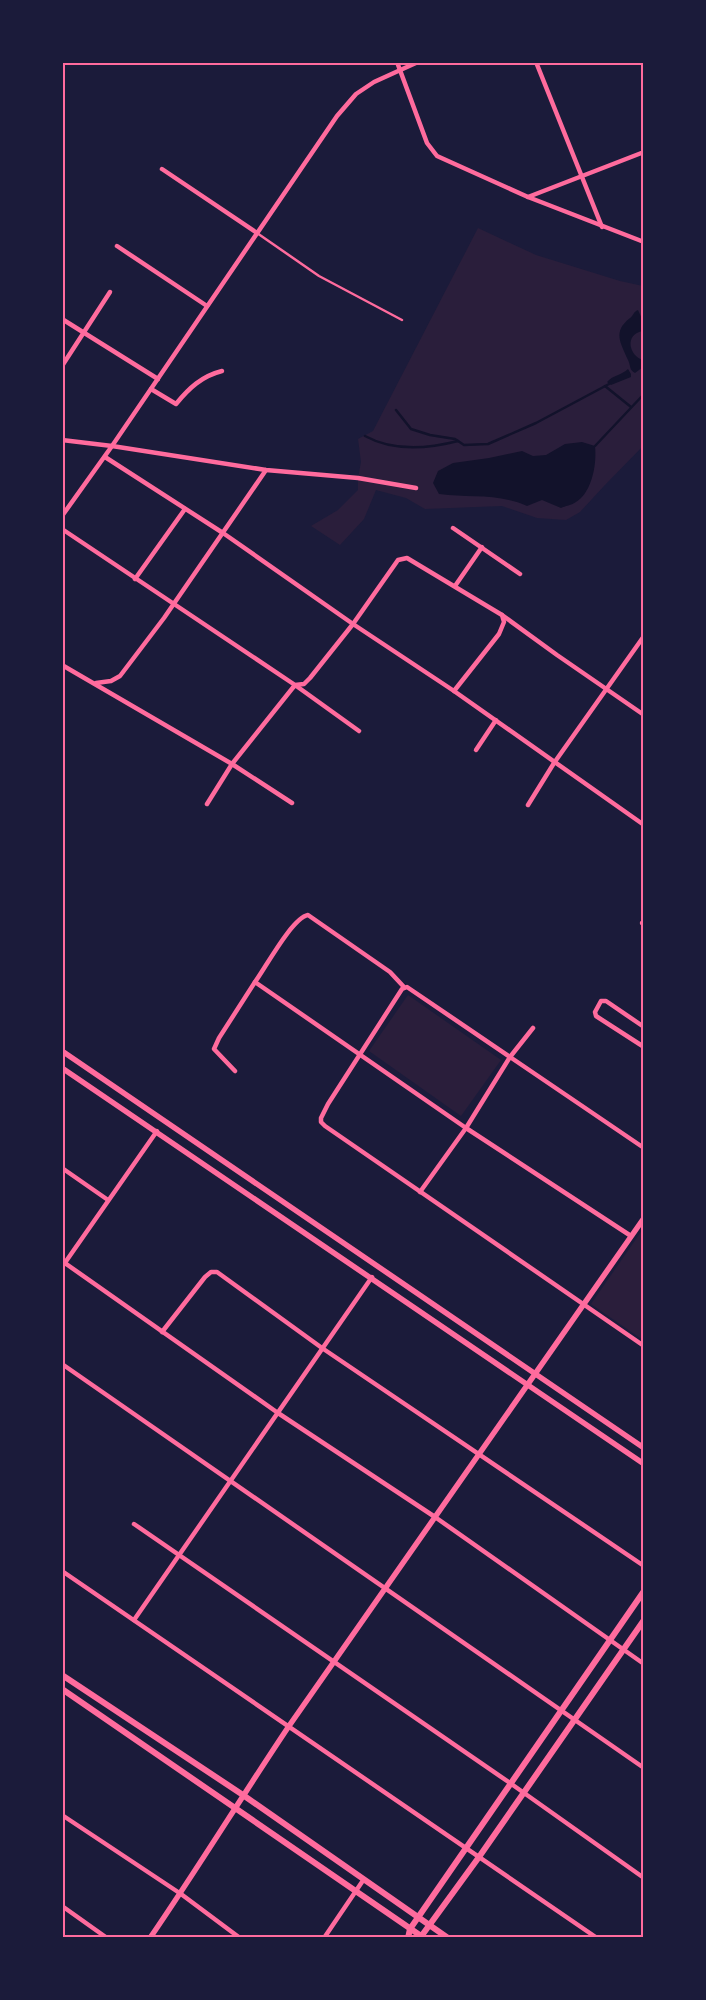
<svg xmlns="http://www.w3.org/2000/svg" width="706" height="2000" font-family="'Public Sans',sans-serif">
  <rect width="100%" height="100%" fill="#1b1b3a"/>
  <g fill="#2a1e3b">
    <polygon points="478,228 536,255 620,281 643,286 643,446 604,486 580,512 566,520 537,518 502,506 425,509 406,498 376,490 364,519 340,545 311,526 338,510 358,490 358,478 361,462 358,439 373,431"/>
    <polygon points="408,995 501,1060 461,1116 369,1051"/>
    <polygon points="643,1229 643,1340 591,1304"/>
  </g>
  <g fill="#12122b">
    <path d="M638 310 643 321V331C624 334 629 356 643 360V367L635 373C629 370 631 366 628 360 621 343 612 332 630 318 634 315 633 312 638 310Z"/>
    <path d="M628 369 631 374V377L611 385 607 382C613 375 622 375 628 369Z"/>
    <path d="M582 442 595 446C597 464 592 492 576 502 572 505 565 506 561 508L542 500 527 506C499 493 469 498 439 494L433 483 438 471 453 463 489 458 522 451 533 456 546 455 565 444Z"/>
  </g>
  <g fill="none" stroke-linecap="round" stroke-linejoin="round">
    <g stroke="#12122b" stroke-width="2.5">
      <polyline points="605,386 631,407"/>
      <polyline points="396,410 411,429 430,435 455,439 464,445 488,444 536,423 609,384"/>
      <path d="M365 436C394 452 427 449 458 441"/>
      <polyline points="595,446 644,394"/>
    </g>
    <polyline stroke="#ff6b9d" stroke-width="2.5" points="257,233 319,276 402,320"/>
    <g stroke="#ff6b9d" stroke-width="4.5">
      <polyline points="397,62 427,143 437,156 528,197 644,242"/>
      <polyline points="536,62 602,227"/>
      <polyline points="162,169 257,233"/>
      <polyline points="528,197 644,152"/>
      <polyline points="117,246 207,306"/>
      <polyline points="62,319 158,379"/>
      <polyline points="62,366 110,292"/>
      <path d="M151 389 176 404C189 388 202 376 222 371"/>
      <polyline points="62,440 112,446 266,470 358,478 416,488"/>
      <polyline points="105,457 223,533 353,624 454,691 644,825"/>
      <polyline points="62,516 112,446 337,116 356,94 374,82 418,62"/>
      <polyline points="453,528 520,574"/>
      <polyline points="62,529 295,685 304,684 310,678 353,624 398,560 407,558 502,615 504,622 499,634 454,691"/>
      <polyline points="135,579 185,509"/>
      <polyline points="455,586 482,547"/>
      <polyline points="502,615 557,655 644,715"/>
      <polyline points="62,665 232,764 292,803"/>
      <polyline points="96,683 111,681 120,676 164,618 266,470"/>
      <polyline points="476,750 496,720"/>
      <polyline points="207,804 232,764 295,685 359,731"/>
      <polyline points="528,805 554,763 644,636"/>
      <polyline points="642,923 644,923"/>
      <path d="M404 987 390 972 308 915C292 918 266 967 255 982L466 1128 631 1236"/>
      <polyline points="644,1027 606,1001 601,1001 595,1012 596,1016 644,1047"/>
      <polyline points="235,1071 214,1049 219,1038 255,982"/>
      <polyline points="644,1148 407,987 402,989 328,1104 321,1118 321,1122 325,1126 644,1346"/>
      <polyline points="62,1168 108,1200"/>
      <polyline points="420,1192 466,1128 510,1057 533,1028"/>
      <polyline points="62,1261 278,1413 435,1517 644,1664"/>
      <polyline points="62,1267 157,1131"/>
      <polyline points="162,1332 205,1277 211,1272 217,1272 322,1348 644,1566"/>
      <polyline points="62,1364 644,1768"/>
      <polyline points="134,1524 510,1783 644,1878"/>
      <polyline points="62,1571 597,1938"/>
      <polyline points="134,1620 372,1277"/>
      <polyline points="62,1815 181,1894 240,1938"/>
      <polyline points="62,1906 107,1938"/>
      <polyline points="324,1938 364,1879"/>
    </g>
    <g stroke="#ff6b9d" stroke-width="5.5">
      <polyline points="62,1051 644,1448"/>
      <polyline points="62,1068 644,1464"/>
      <path d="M150 1938C198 1868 242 1796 289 1726L644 1218"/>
    </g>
    <g stroke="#ff6b9d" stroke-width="6">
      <polyline points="62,1675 243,1795 448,1938"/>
      <polyline points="62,1689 424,1938"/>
      <polyline points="408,1938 410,1929 644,1591"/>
      <polyline points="420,1938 479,1857 644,1620"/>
    </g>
  </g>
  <rect width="706" height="2000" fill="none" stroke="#1b1b3a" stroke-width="128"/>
  <rect x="64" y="64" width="578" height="1872" fill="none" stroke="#ff6b9d" stroke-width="2"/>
</svg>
